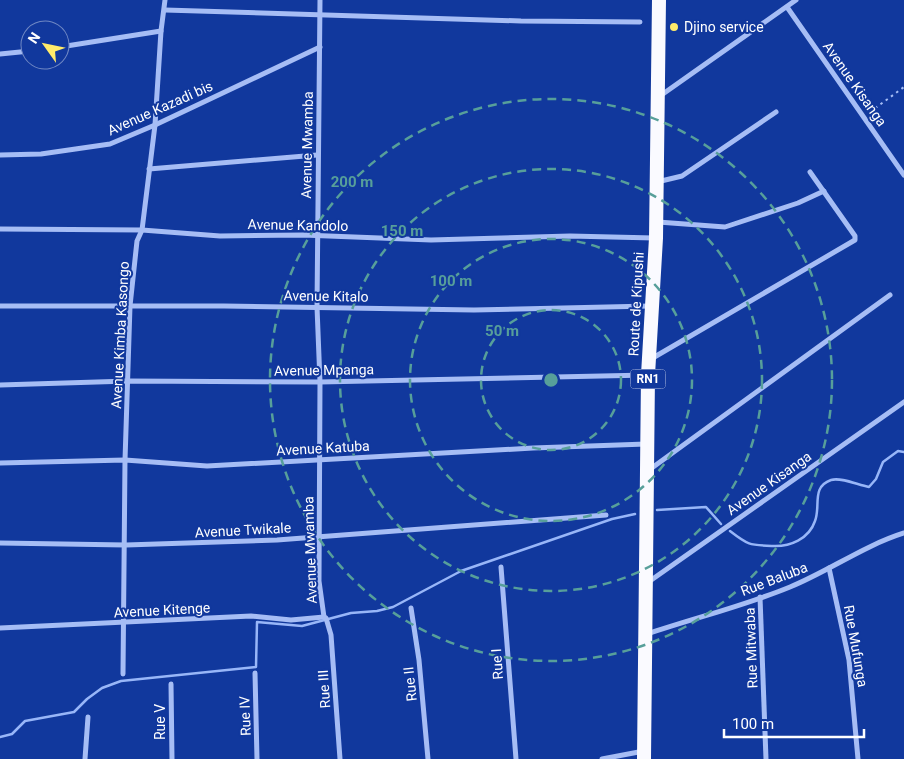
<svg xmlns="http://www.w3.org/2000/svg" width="904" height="759" font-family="Roboto,sans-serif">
  <rect width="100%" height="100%" fill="#11389d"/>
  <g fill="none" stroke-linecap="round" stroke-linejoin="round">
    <g stroke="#98b6f8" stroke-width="2.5">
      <polyline points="657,510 706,507 721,524"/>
      <path d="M730 531C748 545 749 545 772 546 790 547 809 539 815 521 821 506 811 487 831 480 841 477 858 485 869 487L876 479 883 462 898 451 904 452"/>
      <polyline points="0,737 12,734 25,721 74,712 87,699 102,688 121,681 256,667 257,622 302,626 351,613 377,611 393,607 461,571 612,519 635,514"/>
    </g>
    <polyline stroke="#a6bdf5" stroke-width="2" stroke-dasharray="2.5 4" stroke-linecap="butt" points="870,112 904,87"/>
    <g stroke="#a6bdf5" stroke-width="5">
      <polyline points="320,0 317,307 320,382 319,581 324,617"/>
      <polyline points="787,7 904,175"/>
      <polyline points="165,10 521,21 640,22"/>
      <polyline points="60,47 161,31"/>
      <polyline points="0,54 30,51"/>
      <polyline points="660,96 796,0"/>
      <polyline points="0,155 41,154 110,144 155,125 320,47"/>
      <polyline points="149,169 317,155"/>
      <polyline points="657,182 682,176 776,112"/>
      <polyline points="658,222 725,227 798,203 824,191"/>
      <polyline points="0,229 142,230 220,236 303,235 431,240 570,236 654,238"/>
      <polyline points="0,306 224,306 474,310 650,306"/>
      <polyline points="651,359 855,240 855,236 810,172"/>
      <polyline points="0,385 129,381 320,382 648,375"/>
      <polyline points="0,463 125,460 207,466 533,448 646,444"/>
      <polyline points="649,470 890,295"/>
      <polyline points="0,543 126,545 277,540 606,515"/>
      <polyline points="501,567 516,759"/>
      <polyline points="829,568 849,660 858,759"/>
      <polyline points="647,583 904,402"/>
      <polyline points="760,597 766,759"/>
      <polyline points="411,608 419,660 428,759"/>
      <polyline points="324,617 326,618 331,635 340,759"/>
      <polyline points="0,628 251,616 291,620 324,617"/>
      <path d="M647 634C694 618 744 606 790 587 829 571 863 546 904 533"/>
      <polyline points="255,673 257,759"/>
      <polyline points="123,674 125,460 130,306 137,241 142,230 155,125 161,31 165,0"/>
      <polyline points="171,684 172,759"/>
      <polyline points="85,759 88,717"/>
      <polyline points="602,759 644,751"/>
    </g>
    <polyline stroke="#fafaff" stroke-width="14" points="644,759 648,375 656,238 659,0"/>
  </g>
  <g fill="none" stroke="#579f9a" stroke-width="2.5" stroke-dasharray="9 6">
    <circle cx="551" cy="380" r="70"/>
    <circle cx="551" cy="380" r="141"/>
    <circle cx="551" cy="380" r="211"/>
    <circle cx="551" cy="380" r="281"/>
  </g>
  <circle fill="#ffeb6a" stroke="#11389d" stroke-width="2" cx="674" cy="27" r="5"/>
  <g text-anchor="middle" stroke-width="4" stroke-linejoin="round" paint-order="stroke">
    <rect fill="#11389d" stroke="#b8c3e2" stroke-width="1" x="630.5" y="369.5" width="35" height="19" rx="4"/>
    <g font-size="12" font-weight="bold" fill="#fff">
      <text x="648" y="383">RN1</text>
    </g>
    <g font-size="14" fill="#fff" stroke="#11389d" text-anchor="start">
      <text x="684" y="32">Djino service</text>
    </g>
    <g font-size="14" fill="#fff" stroke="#11389d">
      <text transform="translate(855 84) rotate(55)" y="5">Avenue Kisanga</text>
      <text transform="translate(160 108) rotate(-24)" y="5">Avenue Kazadi bis</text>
      <text transform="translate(307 145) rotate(-89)" y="5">Avenue Mwamba</text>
      <text transform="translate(298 225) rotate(1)" y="5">Avenue Kandolo</text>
      <text transform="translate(326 296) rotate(1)" y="5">Avenue Kitalo</text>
      <text transform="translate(636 304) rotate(-87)" y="5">Route de Kipushi</text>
      <text transform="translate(120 335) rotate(-87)" y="5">Avenue Kimba Kasongo</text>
      <text transform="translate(324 370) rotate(-1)" y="5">Avenue Mpanga</text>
      <text transform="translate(323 448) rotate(-3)" y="5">Avenue Katuba</text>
      <text transform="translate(769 483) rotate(-35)" y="5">Avenue Kisanga</text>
      <text transform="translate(243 530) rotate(-3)" y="5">Avenue Twikale</text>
      <text transform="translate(310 550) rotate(-92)" y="5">Avenue Mwamba</text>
      <text transform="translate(774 579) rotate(-21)" y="5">Rue Baluba</text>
      <text transform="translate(162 610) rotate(-3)" y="5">Avenue Kitenge</text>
      <text transform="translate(856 646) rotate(80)" y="5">Rue Mufunga</text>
      <text transform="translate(751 648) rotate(-92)" y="5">Rue Mitwaba</text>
      <text transform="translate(497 664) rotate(-94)" y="5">Rue I</text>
      <text transform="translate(410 684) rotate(-96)" y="5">Rue II</text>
      <text transform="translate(324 689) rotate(-94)" y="5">Rue III</text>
      <text transform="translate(245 716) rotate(-92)" y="5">Rue IV</text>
      <text transform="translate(160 722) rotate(-90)" y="5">Rue V</text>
    </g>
  </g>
  <circle cx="551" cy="380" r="8" fill="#579f9a" stroke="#11389d" stroke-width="2.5"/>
  <g font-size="15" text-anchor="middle" font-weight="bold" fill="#579f9a" stroke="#11389d" stroke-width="4" stroke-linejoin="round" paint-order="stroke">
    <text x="352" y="187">200 m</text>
    <text x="402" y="236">150 m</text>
    <text x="451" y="286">100 m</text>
    <text x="502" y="336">50 m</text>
  </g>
  <g transform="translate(45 45) rotate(303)"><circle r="24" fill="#11389d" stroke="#7088c4"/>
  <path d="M0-4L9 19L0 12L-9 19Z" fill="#ffeb6a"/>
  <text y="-8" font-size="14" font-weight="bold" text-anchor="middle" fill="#ffffff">N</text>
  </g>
  <path d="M724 729v8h140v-8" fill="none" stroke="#ffffff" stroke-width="2.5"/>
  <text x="732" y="729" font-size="15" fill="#ffffff" stroke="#11389d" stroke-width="4" paint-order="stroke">100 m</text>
</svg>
